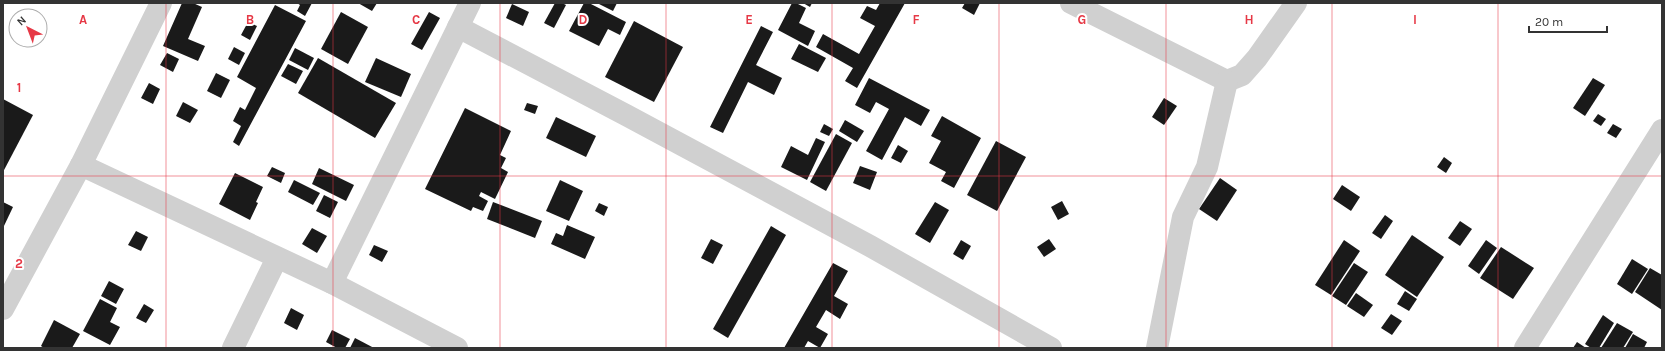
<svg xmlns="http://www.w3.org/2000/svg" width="1665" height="351" font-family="Karla,sans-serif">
  <rect width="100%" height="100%" fill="#fff"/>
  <g fill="#1a1a1a">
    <polygon points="182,3 193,3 202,7 188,39 205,46 198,61 163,46"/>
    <polygon points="297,3 312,3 305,16 297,11 300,5"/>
    <polygon points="358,3 377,3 372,11"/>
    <polygon points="555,3 562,3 566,5 554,28 544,23"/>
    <polygon points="584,3 589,3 626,22 620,35 608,29 599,46 569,31"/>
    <polygon points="597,3 617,3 613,11"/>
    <polygon points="792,3 796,3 806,8 799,23 815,31 808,46 778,30"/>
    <polygon points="803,3 812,3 810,7"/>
    <polygon points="880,3 905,3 857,88 845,81 853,68 816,47 823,34 859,54 875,26 860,18 867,6 876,10"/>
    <polygon points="965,3 980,3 974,15 962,8"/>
    <polygon points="512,4 529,12 523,26 506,18"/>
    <polygon points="275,5 306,21 239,146 233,142 241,126 233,121 240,107 245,110 256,88 237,77"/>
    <polygon points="341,12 368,27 348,64 321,49"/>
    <polygon points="429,12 440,18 422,50 411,44"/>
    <polygon points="634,21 683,47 654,102 605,77"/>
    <polygon points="248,22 257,26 250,40 241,35"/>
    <polygon points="761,26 773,32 756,65 782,78 774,95 748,82 723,133 710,127"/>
    <polygon points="799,44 826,58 818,72 791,59"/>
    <polygon points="234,47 245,53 239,65 228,59"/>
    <polygon points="295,48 314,58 308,70 289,60"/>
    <polygon points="167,53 179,59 173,72 160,65"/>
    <polygon points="318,58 396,103 375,138 298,93"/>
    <polygon points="376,58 411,74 401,97 365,82"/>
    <polygon points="288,64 303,71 296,84 281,76"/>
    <polygon points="216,73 230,80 221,98 207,91"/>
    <polygon points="869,78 930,110 921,126 905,117 882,160 866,151 889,109 876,102 870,113 855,105"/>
    <polygon points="1593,78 1605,85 1585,116 1573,108"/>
    <polygon points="149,83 160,89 153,104 141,98"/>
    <polygon points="1164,98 1177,106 1164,125 1152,117"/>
    <polygon points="3,99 33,115 3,172"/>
    <polygon points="183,102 198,110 190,123 176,116"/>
    <polygon points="527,103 538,106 535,114 524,110"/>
    <polygon points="465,108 511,131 500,155 506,158 501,168 508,172 495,199 481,192 479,196 488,201 483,211 473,207 471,211 425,189"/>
    <polygon points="1598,114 1606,119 1601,126 1593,121"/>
    <polygon points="942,116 981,138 954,188 941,181 946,172 929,163 941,141 931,136"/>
    <polygon points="556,117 596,136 586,157 546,138"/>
    <polygon points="845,120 864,131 857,142 839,131"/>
    <polygon points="824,124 833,129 829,136 820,132"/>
    <polygon points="1613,124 1622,129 1616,138 1607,133"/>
    <polygon points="836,134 852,143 826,191 810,182"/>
    <polygon points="816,138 825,142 807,180 781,167 791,146 808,155"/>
    <polygon points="996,141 1026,157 997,211 967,195"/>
    <polygon points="898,145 908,151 901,163 891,158"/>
    <polygon points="1444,157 1452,163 1446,173 1437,167"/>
    <polygon points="860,166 877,172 870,190 853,183"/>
    <polygon points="272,167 285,173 281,183 267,176"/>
    <polygon points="319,168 354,185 346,201 312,184"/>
    <polygon points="235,173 263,187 256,202 258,203 250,220 219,204"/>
    <polygon points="1220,178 1237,190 1217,221 1199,209"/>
    <polygon points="294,180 320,193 313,205 288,192"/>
    <polygon points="560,180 583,191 569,221 546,211"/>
    <polygon points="1342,185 1360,197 1351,211 1333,199"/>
    <polygon points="324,195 338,202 330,218 316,211"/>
    <polygon points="1062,201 1069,214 1058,220 1051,207"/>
    <polygon points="3,202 13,207 3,228"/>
    <polygon points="493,202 542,221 535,238 487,219"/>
    <polygon points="935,202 949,210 930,243 915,234"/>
    <polygon points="599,203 608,207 604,216 595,211"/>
    <polygon points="1385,215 1393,221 1381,239 1372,233"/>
    <polygon points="1460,221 1472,229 1460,246 1448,238"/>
    <polygon points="567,225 595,237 585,259 551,244 556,233 563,236"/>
    <polygon points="771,226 786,235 728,338 713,329"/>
    <polygon points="312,228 327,236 317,253 302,244"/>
    <polygon points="136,231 148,237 141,251 128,245"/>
    <polygon points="1412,235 1444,257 1417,297 1385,275"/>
    <polygon points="711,239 723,245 713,264 701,258"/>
    <polygon points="1049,239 1056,249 1044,257 1037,247"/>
    <polygon points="961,240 971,246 963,260 953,254"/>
    <polygon points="1344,240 1360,251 1331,295 1315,285"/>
    <polygon points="1486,240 1497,248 1479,274 1468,266"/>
    <polygon points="374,245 388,251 382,262 369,255"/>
    <polygon points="1501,247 1534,268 1513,299 1480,278"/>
    <polygon points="1632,259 1648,269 1632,294 1617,284"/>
    <polygon points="833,263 848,271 834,296 848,304 840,319 826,310 816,327 828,334 820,348 808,341 804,348 784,348"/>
    <polygon points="1354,263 1368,272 1346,305 1332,296"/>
    <polygon points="1650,268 1662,275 1662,310 1635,292"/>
    <polygon points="109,281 124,289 116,304 101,296"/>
    <polygon points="1405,291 1417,299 1409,311 1397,304"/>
    <polygon points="1356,293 1373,305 1364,317 1347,306"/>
    <polygon points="100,299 117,308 110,322 120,327 110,345 83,331"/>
    <polygon points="144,304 154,310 146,323 136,318"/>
    <polygon points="291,308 304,315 297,330 284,323"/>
    <polygon points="1391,314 1402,321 1392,335 1381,328"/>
    <polygon points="1603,315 1614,323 1599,348 1591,348 1585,344"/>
    <polygon points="54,320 80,334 72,348 44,348 41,346"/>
    <polygon points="1617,323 1633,332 1623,348 1601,348"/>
    <polygon points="332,330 350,339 345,348 337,348 326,342"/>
    <polygon points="1633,334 1647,342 1644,348 1625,348"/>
    <polygon points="355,338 374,348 350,348"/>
    <polygon points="1577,342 1586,348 1573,348"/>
  </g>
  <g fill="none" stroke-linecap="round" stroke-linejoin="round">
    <g stroke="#d0d0d0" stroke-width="22">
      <polyline points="1071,3 1227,81 1242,75 1257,58 1296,3"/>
      <polyline points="458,27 626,115 870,246 1051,348"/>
      <polyline points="81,165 332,283 457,348"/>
      <polyline points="332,283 470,3"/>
      <polyline points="3,309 81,165 161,3"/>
      <polyline points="233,348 277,258"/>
      <polyline points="1157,348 1183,217 1207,167 1227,81"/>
      <polyline points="1525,348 1662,130"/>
    </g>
  </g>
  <path fill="none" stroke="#e63946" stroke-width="1" stroke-opacity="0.55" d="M166 3V348M333 3V348M500 3V348M666 3V348M832 3V348M999 3V348M1166 3V348M1332 3V348M1498 3V348M3 176H1662"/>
  <g font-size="13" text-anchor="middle" font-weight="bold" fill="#e63946" stroke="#fff" stroke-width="4" stroke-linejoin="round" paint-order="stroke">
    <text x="83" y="24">A</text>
    <text x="250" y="24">B</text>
    <text x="416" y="24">C</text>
    <text x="583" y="24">D</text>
    <text x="749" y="24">E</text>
    <text x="916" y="24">F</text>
    <text x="1082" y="24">G</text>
    <text x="1249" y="24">H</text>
    <text x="1415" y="24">I</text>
    <text x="19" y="92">1</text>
    <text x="19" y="268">2</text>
  </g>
  <rect width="1665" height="351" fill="none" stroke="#333333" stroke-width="8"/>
  <g transform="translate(28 28) rotate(318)"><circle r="19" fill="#ffffff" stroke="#adadad"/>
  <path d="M0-3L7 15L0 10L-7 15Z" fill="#e63946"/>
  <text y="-6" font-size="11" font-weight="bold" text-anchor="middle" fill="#333333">N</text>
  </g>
  <path d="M1529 26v6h78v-6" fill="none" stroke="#333333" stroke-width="2"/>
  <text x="1535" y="26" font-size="12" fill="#333333" stroke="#ffffff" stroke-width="3" paint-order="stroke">20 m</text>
</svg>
